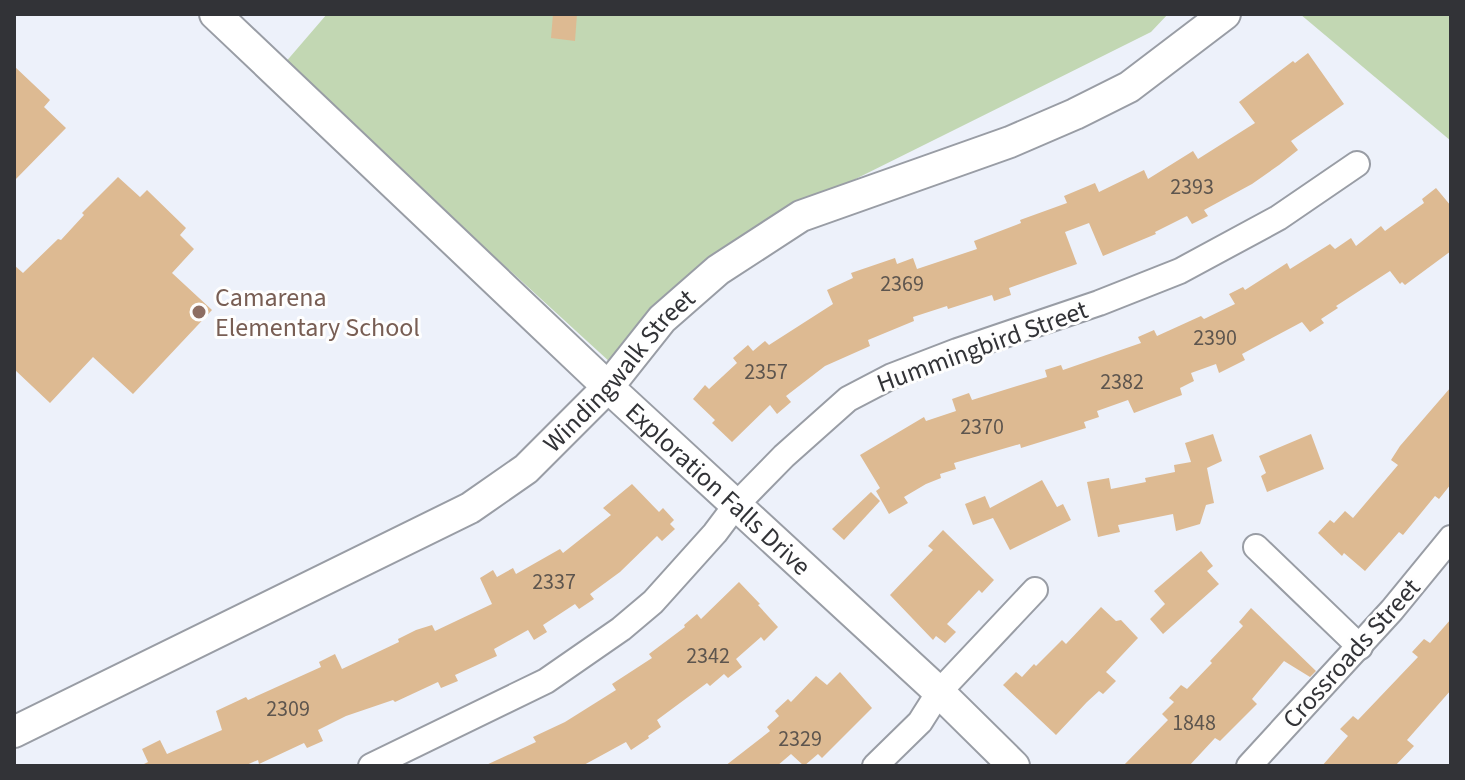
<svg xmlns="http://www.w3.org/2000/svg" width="1465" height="780" font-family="'Source Sans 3',sans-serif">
  <rect width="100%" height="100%" fill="#edf1fa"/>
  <g fill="#c2d7b3">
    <polygon points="327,14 1168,14 1151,32 781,216 611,363 284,64"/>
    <polygon points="1300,14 1451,14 1451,141"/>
  </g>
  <g fill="#ddba92">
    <polygon points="553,14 577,14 575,41 551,38"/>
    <polygon points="1308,53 1344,104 1291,141 1298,150 1279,165 1252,184 1204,210 1208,216 1192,224 1187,216 1155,232 1156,234 1103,256 1089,223 1065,232 1077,264 1009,288 1011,295 994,301 992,295 948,309 947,306 913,317 914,321 868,340 870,346 825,366 786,396 791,402 777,414 770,405 732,442 712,423 715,420 693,399 705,385 709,389 737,363 733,358 748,345 753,351 765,341 769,345 833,304 827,290 853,278 851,273 895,258 897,264 913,258 917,269 977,249 974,241 1021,223 1020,220 1067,203 1064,196 1095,183 1099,192 1144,170 1148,179 1193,151 1198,159 1255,123 1239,102 1293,61 1295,63"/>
    <polygon points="14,66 50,100 44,107 66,128 14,181"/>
    <polygon points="118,177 140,197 147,190 186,228 180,235 194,249 172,273 212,310 133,394 93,357 50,403 14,369 14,265 23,273 58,239 61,240 84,215 82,213"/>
    <polygon points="1436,188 1451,206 1451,251 1405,285 1402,282 1400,284 1390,271 1336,306 1338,308 1321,319 1324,323 1310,332 1302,322 1242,354 1245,360 1219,373 1216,364 1191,373 1194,381 1180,388 1182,395 1134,413 1128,400 1097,411 1099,417 1084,422 1086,428 1021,448 1020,444 954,463 956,469 940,474 941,478 926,484 904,497 908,503 889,514 876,491 880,488 860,455 924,417 926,421 956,411 952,399 969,393 972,400 1017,386 1047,377 1045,370 1061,365 1063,370 1141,343 1138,337 1154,330 1157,336 1201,316 1204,319 1235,304 1229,294 1243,287 1245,290 1287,263 1290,269 1330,244 1335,249 1351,238 1356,246 1381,226 1385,231 1424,203 1422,199"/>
    <polygon points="1451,387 1451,484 1439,499 1435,496 1403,535 1399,532 1365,571 1344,553 1342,556 1318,533 1330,520 1334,523 1345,511 1353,518 1398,465 1391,460 1400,446"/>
    <polygon points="1213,434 1222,461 1207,468 1214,503 1206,505 1200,524 1176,531 1173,514 1118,525 1120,532 1098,537 1087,482 1109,478 1111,489 1146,482 1145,478 1175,472 1174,465 1191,462 1185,443"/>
    <polygon points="1311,434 1324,469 1267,492 1261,476 1266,473 1259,456"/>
    <polygon points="1042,480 1057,507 1063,504 1071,520 1010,550 993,518 973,525 965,504 985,496 990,508"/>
    <polygon points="632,484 659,512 663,508 674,520 670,524 675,529 662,541 657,536 620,572 590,594 594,599 579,609 575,604 543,625 547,632 534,640 528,630 494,649 497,656 455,675 458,681 441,688 438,682 395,702 393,700 346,716 318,730 323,741 307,748 304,743 259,764 258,760 244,766 140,766 148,762 142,749 160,740 167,754 222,730 216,711 246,697 248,700 321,667 319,662 335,654 342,669 399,642 398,639 416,630 432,625 435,631 492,604 480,578 493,570 497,577 513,568 516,574 560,549 563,553 611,515 603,508"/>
    <polygon points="871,492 880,501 844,540 832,529"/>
    <polygon points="943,530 994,580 982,593 979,590 947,624 956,632 945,643 936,636 933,640 890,595 933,550 928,546"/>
    <polygon points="1201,551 1213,566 1207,571 1219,584 1163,634 1150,619 1165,604 1154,591"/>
    <polygon points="739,582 760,604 758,605 778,627 764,641 761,637 736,659 742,667 728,678 724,674 710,686 707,683 657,720 661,727 648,736 649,738 631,750 626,742 582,766 484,766 536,742 533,737 565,722 616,690 612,684 652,658 649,654 685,627 684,625 697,614 701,619"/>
    <polygon points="1101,607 1116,621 1121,620 1138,638 1106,672 1116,681 1103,694 1099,691 1087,702 1056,735 1003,685 1016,672 1022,677 1034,664 1036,666 1062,640 1066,644"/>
    <polygon points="1251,608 1316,671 1310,677 1284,661 1252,699 1257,704 1220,741 1215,738 1189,766 1123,766 1168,720 1162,714 1174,702 1169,698 1181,685 1187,689 1212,663 1210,661 1243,626 1239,622"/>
    <polygon points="1451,619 1451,690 1407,740 1414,746 1395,766 1322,766 1348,736 1340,729 1353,716 1358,720 1418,657 1412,652 1424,639 1430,643"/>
    <polygon points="840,672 872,708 822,758 818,754 804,766 791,754 777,766 725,766 770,731 767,727 779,716 775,711 788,699 791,702 816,676 827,685"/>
  </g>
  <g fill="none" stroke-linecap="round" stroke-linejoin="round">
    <defs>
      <g id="minor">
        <polyline points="1256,547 1360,647"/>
        <polyline points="371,766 546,681 621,629 653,602 715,533 736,505 784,456 848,399 892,376 957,351 1099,303 1180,271 1278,218 1357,164"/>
        <polyline points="875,766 920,722 939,692 1035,590"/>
        <polyline points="1249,766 1392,610 1451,538"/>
      </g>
      <g id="tertiary">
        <path id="s1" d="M215 14 608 387 939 692 1014 766"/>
        <path id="s2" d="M14 732 470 508 526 469 608 387 662 319 718 270 801 216 1010 142 1075 114 1129 87 1225 14"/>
      </g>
    </defs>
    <use href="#minor" stroke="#999da5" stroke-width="28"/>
    <use href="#tertiary" stroke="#999da5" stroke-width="34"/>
    <use href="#minor" stroke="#fff" stroke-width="24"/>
    <use href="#tertiary" stroke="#fff" stroke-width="30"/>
  </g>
  <circle fill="#8d6e63" stroke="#fefefe" stroke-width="3" cx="199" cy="312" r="8"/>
  <g text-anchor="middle" stroke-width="6" stroke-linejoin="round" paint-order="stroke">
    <g font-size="22" fill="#5d554e">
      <text x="1192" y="194">2393</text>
      <text x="902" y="291">2369</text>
      <text x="1215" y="345">2390</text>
      <text x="766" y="379">2357</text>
      <text x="1122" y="389">2382</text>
      <text x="982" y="434">2370</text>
      <text x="554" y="589">2337</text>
      <text x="708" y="663">2342</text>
      <text x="288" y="716">2309</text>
      <text x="1194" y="730">1848</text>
      <text x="800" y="746">2329</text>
    </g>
    <g font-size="26" fill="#785e54" stroke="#fefefe" text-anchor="start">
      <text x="215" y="306">Camarena<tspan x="215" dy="30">Elementary School</tspan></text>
    </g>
    <g font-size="26" fill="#323337" stroke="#fefefe">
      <text transform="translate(982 346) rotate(-20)" y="9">Hummingbird Street</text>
      <text dy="9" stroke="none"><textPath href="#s2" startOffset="712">Windingwalk Street</textPath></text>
      <text dy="9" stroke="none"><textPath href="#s1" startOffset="692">Exploration Falls Drive</textPath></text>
      <text transform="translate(1351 653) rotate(-48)" y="9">Crossroads Street</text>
    </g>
  </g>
  <rect width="1465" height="780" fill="none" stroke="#323337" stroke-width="32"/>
</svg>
